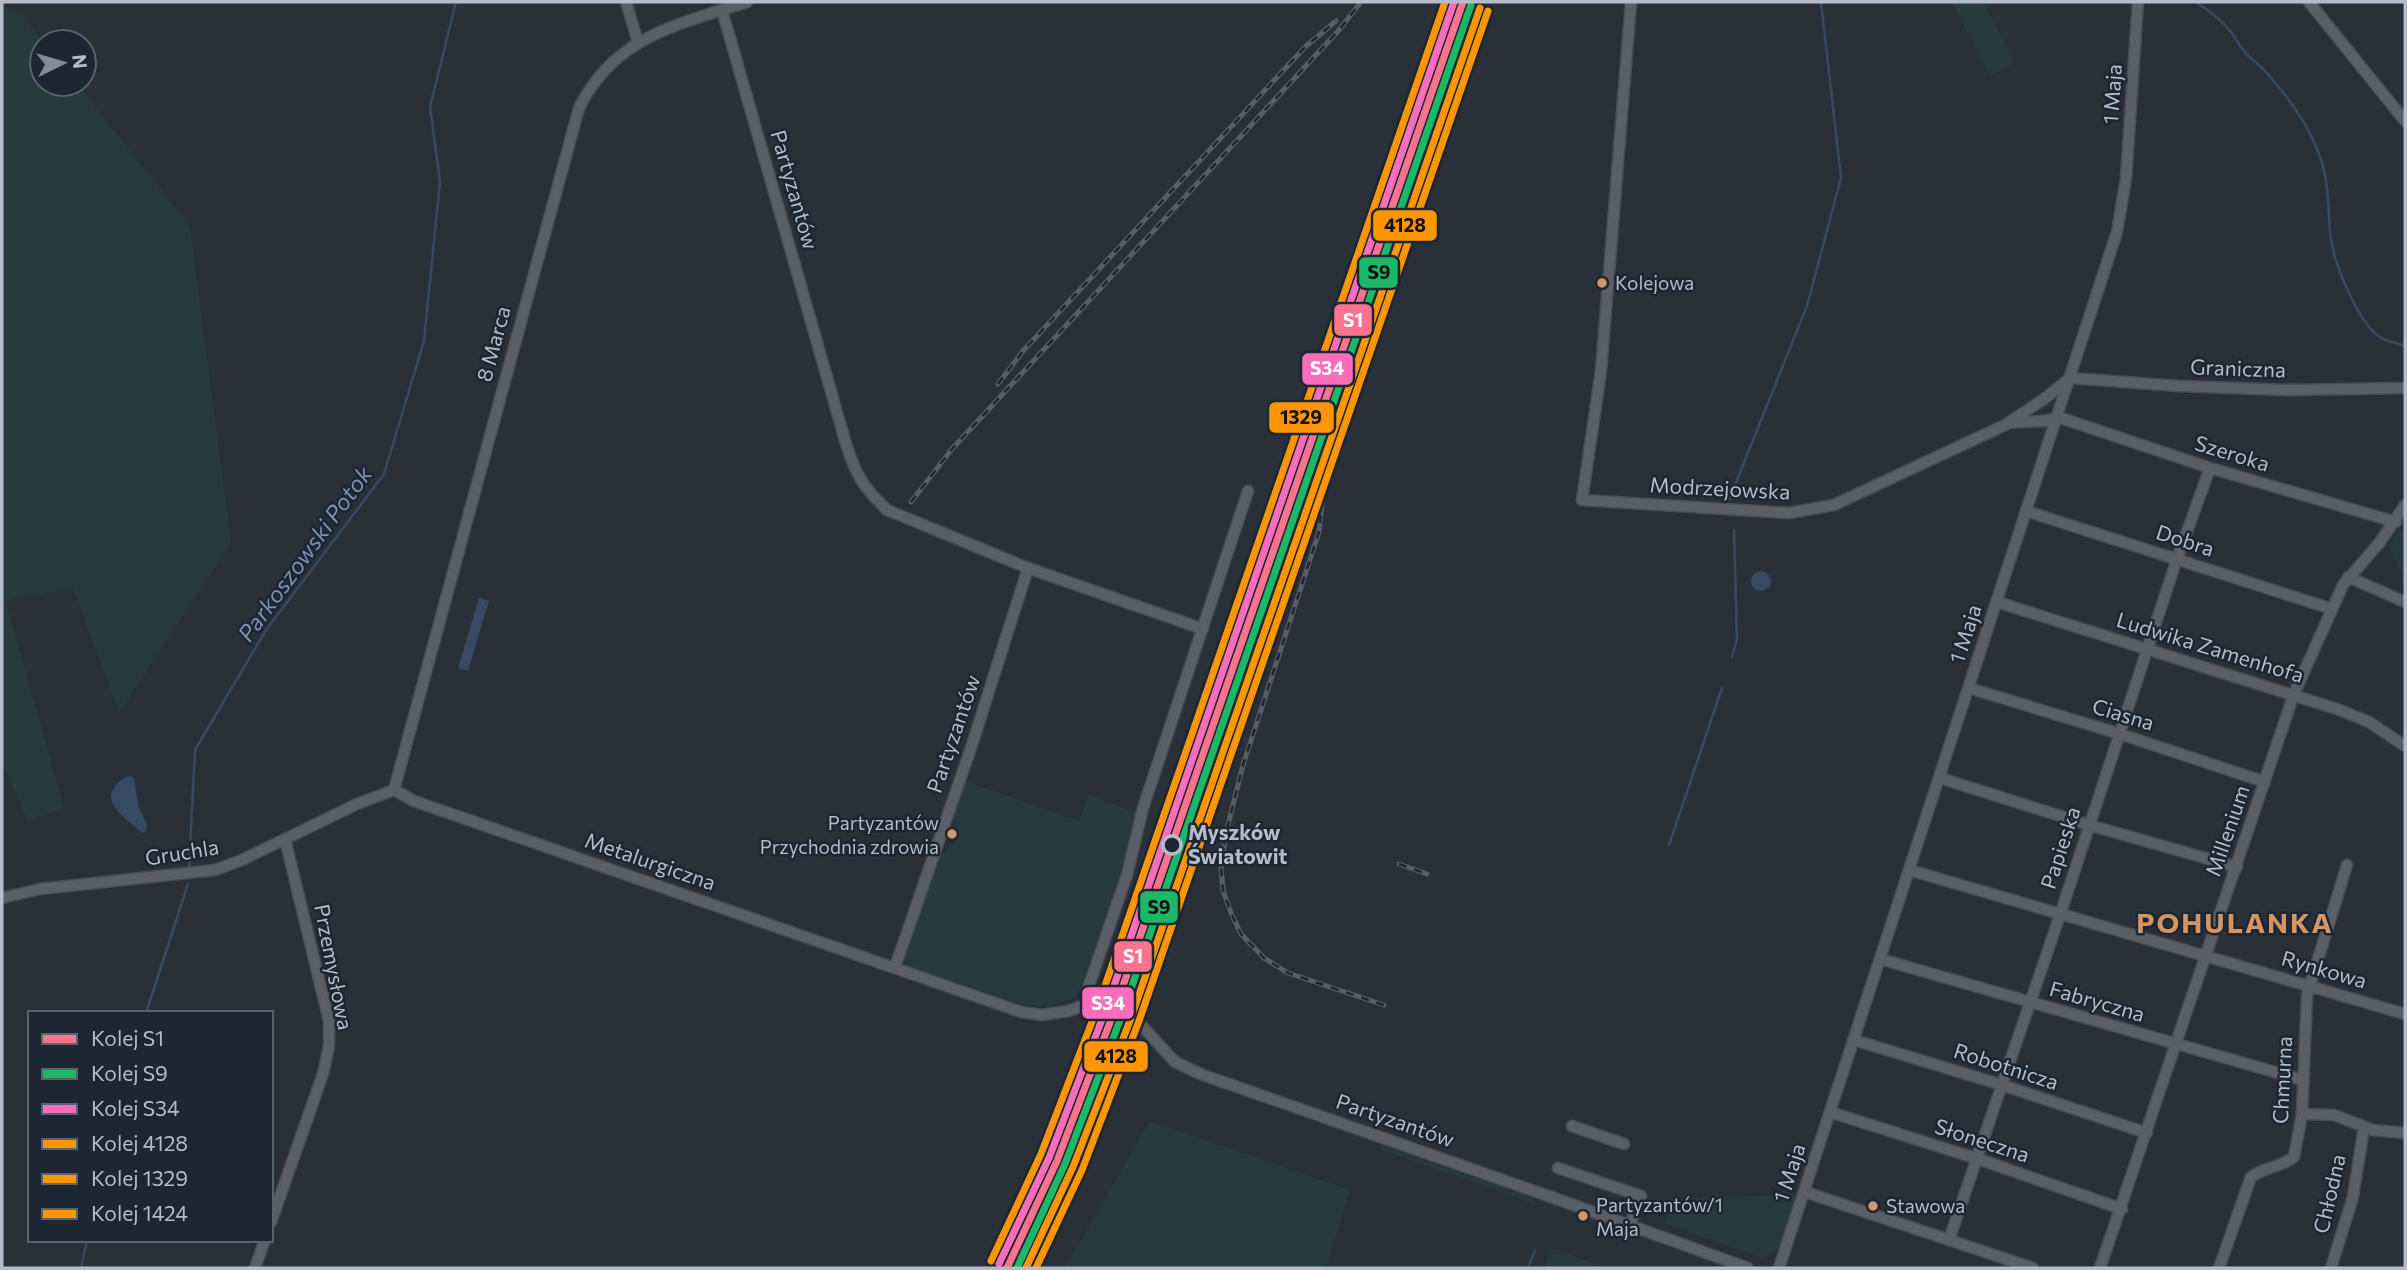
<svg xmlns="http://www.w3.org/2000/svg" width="2407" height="1270" font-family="Commissioner,sans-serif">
  <rect width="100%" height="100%" fill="#2a3038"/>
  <g fill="#273a3e">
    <polygon points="2,2 23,17 43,42 42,84 77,84 190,226 231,543 119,713 73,588 6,601 64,808 28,821 2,763"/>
    <polygon points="1952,2 1983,2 2015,62 1990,76"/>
    <polygon points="2405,525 2405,583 2388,545"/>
    <polygon points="965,781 1079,821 1089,795 1137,813 1122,874 1076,998 1048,1006 1026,1005 911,967 906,962 905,954 940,856 947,851 949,843 954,844 957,834 954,833 956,822 953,815"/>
    <polygon points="1150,1121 1350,1190 1326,1268 1065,1268"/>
    <polygon points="1380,1145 1532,1198 1534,1202 1532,1203 1380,1149"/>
    <polygon points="1792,1195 1796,1200 1780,1248 1763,1258 1664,1223 1673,1199"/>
    <polygon points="1552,1248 1607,1268 1544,1268"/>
  </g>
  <g fill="#384963">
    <circle cx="1761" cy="581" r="10"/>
    <polygon points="479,598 489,601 468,671 458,668"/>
    <path d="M131 776 134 778 139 809 147 824 146 831 143 833C129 822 99 802 116 785 122 779 123 777 131 776Z"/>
  </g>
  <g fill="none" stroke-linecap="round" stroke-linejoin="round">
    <g stroke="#384963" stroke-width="2.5">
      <path d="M2196 2C2209 11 2222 20 2232 33 2236 39 2239 46 2244 51 2249 58 2257 63 2263 69 2286 94 2308 123 2319 154 2329 180 2328 206 2330 233 2333 262 2355 315 2376 334 2385 343 2396 341 2405 347"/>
      <polyline points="1729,500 1807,306 1841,178 1821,2"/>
      <polyline points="1732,657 1737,640 1734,530"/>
      <polyline points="1669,845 1722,688"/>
      <polyline points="189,868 195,750 266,630 384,474 424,341 440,182 430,107 456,2"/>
      <polyline points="146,1013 188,884"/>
      <polyline points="81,1268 87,1240"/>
      <polyline points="1528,1268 1535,1250"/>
    </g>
    <defs>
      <g id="minor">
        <polyline points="626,2 638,42"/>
        <polyline points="1631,2 1601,371 1582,500 1789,513 1834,505 2005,425 2044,399 2070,378 2179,386 2287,390 2405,388"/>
        <polyline points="2309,2 2405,121"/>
        <path d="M722 10 846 444C856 475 863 487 887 510L1028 568 1203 629"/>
        <polyline points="2058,417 2210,468 2396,522"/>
        <path d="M2013 423C2028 420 2045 424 2058 417"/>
        <polyline points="2026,511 2332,609"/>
        <polyline points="2348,577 2405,602"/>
        <polyline points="1997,602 2340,710 2369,722 2405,746"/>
        <polyline points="1969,688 2120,734 2265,782"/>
        <polyline points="1940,778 2089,825 2237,867"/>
        <polyline points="394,790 414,801 1021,1012 1042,1015 1068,1011 1088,1004 1099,1007 1133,1020 1143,1027 1175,1062 1203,1075 1557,1199 1748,1268"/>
        <path d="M394 790 579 108C615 36 677 25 747 2"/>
        <polyline points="1909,870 2405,1014"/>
        <polyline points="2,898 40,889 215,870 244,859 357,804 394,790"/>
        <polyline points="1880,959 2303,1080"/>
        <polyline points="895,967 971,748 1028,568"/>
        <polyline points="1088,1004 1087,991 1127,875 1143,808 1248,491"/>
        <polyline points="1854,1040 2002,1085 2147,1133"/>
        <polyline points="1830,1112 1978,1159 2122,1209"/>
        <polyline points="2302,1114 2334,1115 2373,1130 2405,1133"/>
        <polyline points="1572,1126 1624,1144"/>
        <polyline points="1558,1168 1641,1196 1630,1225"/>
        <polyline points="1805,1192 2033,1268"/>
        <polyline points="271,1222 323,1074 329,1046 329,1021 285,839"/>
        <polyline points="1949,1240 2061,912 2177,559 2210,468"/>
        <polyline points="255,1268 265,1240"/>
        <polyline points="1779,1268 2117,232 2126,178 2138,2"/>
        <polyline points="2100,1268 2294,694 2343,585 2380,542 2405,505"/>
        <path d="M2219 1268 2251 1177C2263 1167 2280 1168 2294 1157L2302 1114 2307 995 2347 865"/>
        <polyline points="2331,1268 2353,1197 2364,1127"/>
      </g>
    </defs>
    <use href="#minor" stroke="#484c53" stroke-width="13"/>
    <use href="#minor" stroke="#5a5e66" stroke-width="10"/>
    <defs>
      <g id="rail">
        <polyline points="998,384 1023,351 1305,47 1336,21"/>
        <polyline points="911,502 952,449 1339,30 1361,2"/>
        <polyline points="1399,864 1427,874"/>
        <polyline points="1384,1005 1288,973 1264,958 1241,934 1231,913 1223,890 1221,868 1226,833 1243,765 1319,532 1326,467 1333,437 1365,343 1385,265 1476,2"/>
      </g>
    </defs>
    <use href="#rail" stroke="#595d64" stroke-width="5"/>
    <use href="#rail" stroke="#1d2633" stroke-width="2.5" stroke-dasharray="8" stroke-linecap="butt"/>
    <defs>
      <polyline id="rail-1" points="1007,1268 1057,1161 1114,1012 1463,2"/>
      <polyline id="rail-2" points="1017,1268 1065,1164 1122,1015 1471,5"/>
      <polyline id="rail-3" points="999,1264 1049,1158 1106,1009 1454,2"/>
      <polyline id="rail-4" points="1026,1268 1073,1167 1131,1018 1480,8"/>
      <polyline id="rail-5" points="991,1261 1041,1154 1098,1006 1445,2"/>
      <polyline id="rail-6" points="1036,1268 1082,1170 1139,1021 1488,11"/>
    </defs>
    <use href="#rail-1" stroke="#1d2633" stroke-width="12"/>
    <use href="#rail-2" stroke="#1d2633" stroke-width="12"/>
    <use href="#rail-3" stroke="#1d2633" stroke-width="12"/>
    <use href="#rail-4" stroke="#1d2633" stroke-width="12"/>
    <use href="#rail-5" stroke="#1d2633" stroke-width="12"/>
    <use href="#rail-6" stroke="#1d2633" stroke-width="12"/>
    <use href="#rail-1" stroke="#fc738d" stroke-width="7"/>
    <use href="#rail-2" stroke="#1ab867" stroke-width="7"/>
    <use href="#rail-3" stroke="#fb6dba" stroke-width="7"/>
    <use href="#rail-4" stroke="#ff9500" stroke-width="7"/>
    <use href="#rail-5" stroke="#ff9500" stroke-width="7"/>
    <use href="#rail-6" stroke="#ff9500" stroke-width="7"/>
  </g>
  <g fill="#cd976f" stroke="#1d2633" stroke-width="2.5">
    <circle cx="1602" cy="283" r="6"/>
    <circle cx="952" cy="834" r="6"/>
    <circle cx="1873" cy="1206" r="6"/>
    <circle cx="1583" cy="1216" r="6"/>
  </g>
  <circle fill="#1d2633" stroke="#b4bcc9" stroke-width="3.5" cx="1172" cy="845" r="9"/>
  <g text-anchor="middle" stroke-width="5" stroke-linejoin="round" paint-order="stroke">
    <g font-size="19" fill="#b4bcc9" stroke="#1d2633" text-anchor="start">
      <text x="1615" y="290">Kolejowa</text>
      <text x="939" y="830" text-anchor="end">Partyzantów<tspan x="939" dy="24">Przychodnia zdrowia</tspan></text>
      <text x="1596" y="1212">Partyzantów/1<tspan x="1596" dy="24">Maja</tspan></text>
      <text x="1886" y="1213">Stawowa</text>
    </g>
    <g font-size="21" fill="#b4bcc9" stroke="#1d2633">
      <text transform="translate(2113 94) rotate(-86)" y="7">1 Maja</text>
      <text transform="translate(794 190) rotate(74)" y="7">Partyzantów</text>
      <text transform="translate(494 344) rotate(-75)" y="7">8 Marca</text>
      <text transform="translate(2238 369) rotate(2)" y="7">Graniczna</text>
      <text transform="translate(2232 454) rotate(17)" y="7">Szeroka</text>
      <text transform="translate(1720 489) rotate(3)" y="7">Modrzejowska</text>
      <text transform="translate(2185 541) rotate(18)" y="7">Dobra</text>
      <text transform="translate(1966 634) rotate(-72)" y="7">1 Maja</text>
      <text transform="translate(2210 648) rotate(17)" y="7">Ludwika Zamenhofa</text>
      <text transform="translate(2123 715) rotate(17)" y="7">Ciasna</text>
      <text transform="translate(954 734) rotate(-71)" y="7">Partyzantów</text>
      <text transform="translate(2228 831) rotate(-71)" y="7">Millenium</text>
      <text transform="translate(2061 848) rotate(-72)" y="7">Papieska</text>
      <text transform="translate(182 853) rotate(-9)" y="7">Gruchla</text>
      <text transform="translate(650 862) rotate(19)" y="7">Metalurgiczna</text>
      <text transform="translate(333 967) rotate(79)" y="7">Przemysłowa</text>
      <text transform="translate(2324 970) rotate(16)" y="7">Rynkowa</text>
      <text transform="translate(2097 1002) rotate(16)" y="7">Fabryczna</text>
      <text transform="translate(2006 1067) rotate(18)" y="7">Robotnicza</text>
      <text transform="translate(2283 1080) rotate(-87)" y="7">Chmurna</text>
      <text transform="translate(1395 1121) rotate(19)" y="7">Partyzantów</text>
      <text transform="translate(1982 1141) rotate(18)" y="7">Słoneczna</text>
      <text transform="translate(1790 1173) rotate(-72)" y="7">1 Maja</text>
      <text transform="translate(2330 1194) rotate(-77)" y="7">Chłodna</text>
    </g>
    <g font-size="21" font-weight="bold" fill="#b4bcc9" stroke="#1d2633" text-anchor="start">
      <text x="1188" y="840">Myszków<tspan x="1188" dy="24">Światowit</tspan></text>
    </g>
    <g font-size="23" font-style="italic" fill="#7c92b1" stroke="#1d2633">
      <text transform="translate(305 554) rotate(-54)" y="8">Parkoszowski Potok</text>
    </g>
    <g font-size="28" font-weight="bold" letter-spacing="2" fill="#d59563" stroke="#1d2633">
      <text x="2235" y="933">POHULANKA</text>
    </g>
  </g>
  <g stroke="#1d2633" stroke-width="2.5">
    <rect x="1372" y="209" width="66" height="33" rx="7" fill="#ff9500"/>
    <rect x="1358" y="256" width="41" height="33" rx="7" fill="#1ab867"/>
    <rect x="1333" y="303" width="40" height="34" rx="7" fill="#fc738d"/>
    <rect x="1301" y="352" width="53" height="34" rx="7" fill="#fb6dba"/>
    <rect x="1268" y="401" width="67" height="33" rx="7" fill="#ff9500"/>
    <rect x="1139" y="890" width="40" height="34" rx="7" fill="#1ab867"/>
    <rect x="1113" y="940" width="40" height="33" rx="7" fill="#fc738d"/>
    <rect x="1081" y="986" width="54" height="34" rx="7" fill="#fb6dba"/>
    <rect x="1083" y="1040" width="66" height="33" rx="7" fill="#ff9500"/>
  </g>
  <g font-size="19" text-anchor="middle" font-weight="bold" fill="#fff">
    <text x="1353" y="327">S1</text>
    <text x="1327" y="375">S34</text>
    <text x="1133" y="963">S1</text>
    <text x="1108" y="1010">S34</text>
  </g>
  <g font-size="19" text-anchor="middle" font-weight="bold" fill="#111">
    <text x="1405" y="232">4128</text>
    <text x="1379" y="279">S9</text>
    <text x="1301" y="424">1329</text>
    <text x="1159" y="914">S9</text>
    <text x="1116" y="1063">4128</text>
  </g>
  <rect width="2407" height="1270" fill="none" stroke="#b4bcc9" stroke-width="7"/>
  <rect x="28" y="1011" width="245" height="231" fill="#1d2633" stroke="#59626f" stroke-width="2"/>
  <rect x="42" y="1034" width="35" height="10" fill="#fc738d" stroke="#59626f" stroke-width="2"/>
  <text x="91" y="1046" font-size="21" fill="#b4bcc9">Kolej S1</text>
  <rect x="42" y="1069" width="35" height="10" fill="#1ab867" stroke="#59626f" stroke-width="2"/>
  <text x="91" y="1081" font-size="21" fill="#b4bcc9">Kolej S9</text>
  <rect x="42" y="1104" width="35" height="10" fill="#fb6dba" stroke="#59626f" stroke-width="2"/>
  <text x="91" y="1116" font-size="21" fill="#b4bcc9">Kolej S34</text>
  <rect x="42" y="1139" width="35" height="10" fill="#ff9500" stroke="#59626f" stroke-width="2"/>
  <text x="91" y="1151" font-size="21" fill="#b4bcc9">Kolej 4128</text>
  <rect x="42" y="1174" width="35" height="10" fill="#ff9500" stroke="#59626f" stroke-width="2"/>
  <text x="91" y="1186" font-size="21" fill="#b4bcc9">Kolej 1329</text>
  <rect x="42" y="1209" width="35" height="10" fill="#ff9500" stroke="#59626f" stroke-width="2"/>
  <text x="91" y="1221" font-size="21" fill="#b4bcc9">Kolej 1424</text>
  <g transform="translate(63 63) rotate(85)"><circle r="33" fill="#1d2633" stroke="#59626f" stroke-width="2"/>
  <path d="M0-5L12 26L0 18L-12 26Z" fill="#848b96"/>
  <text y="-10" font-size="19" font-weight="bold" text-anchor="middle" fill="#b4bcc9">N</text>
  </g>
</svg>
